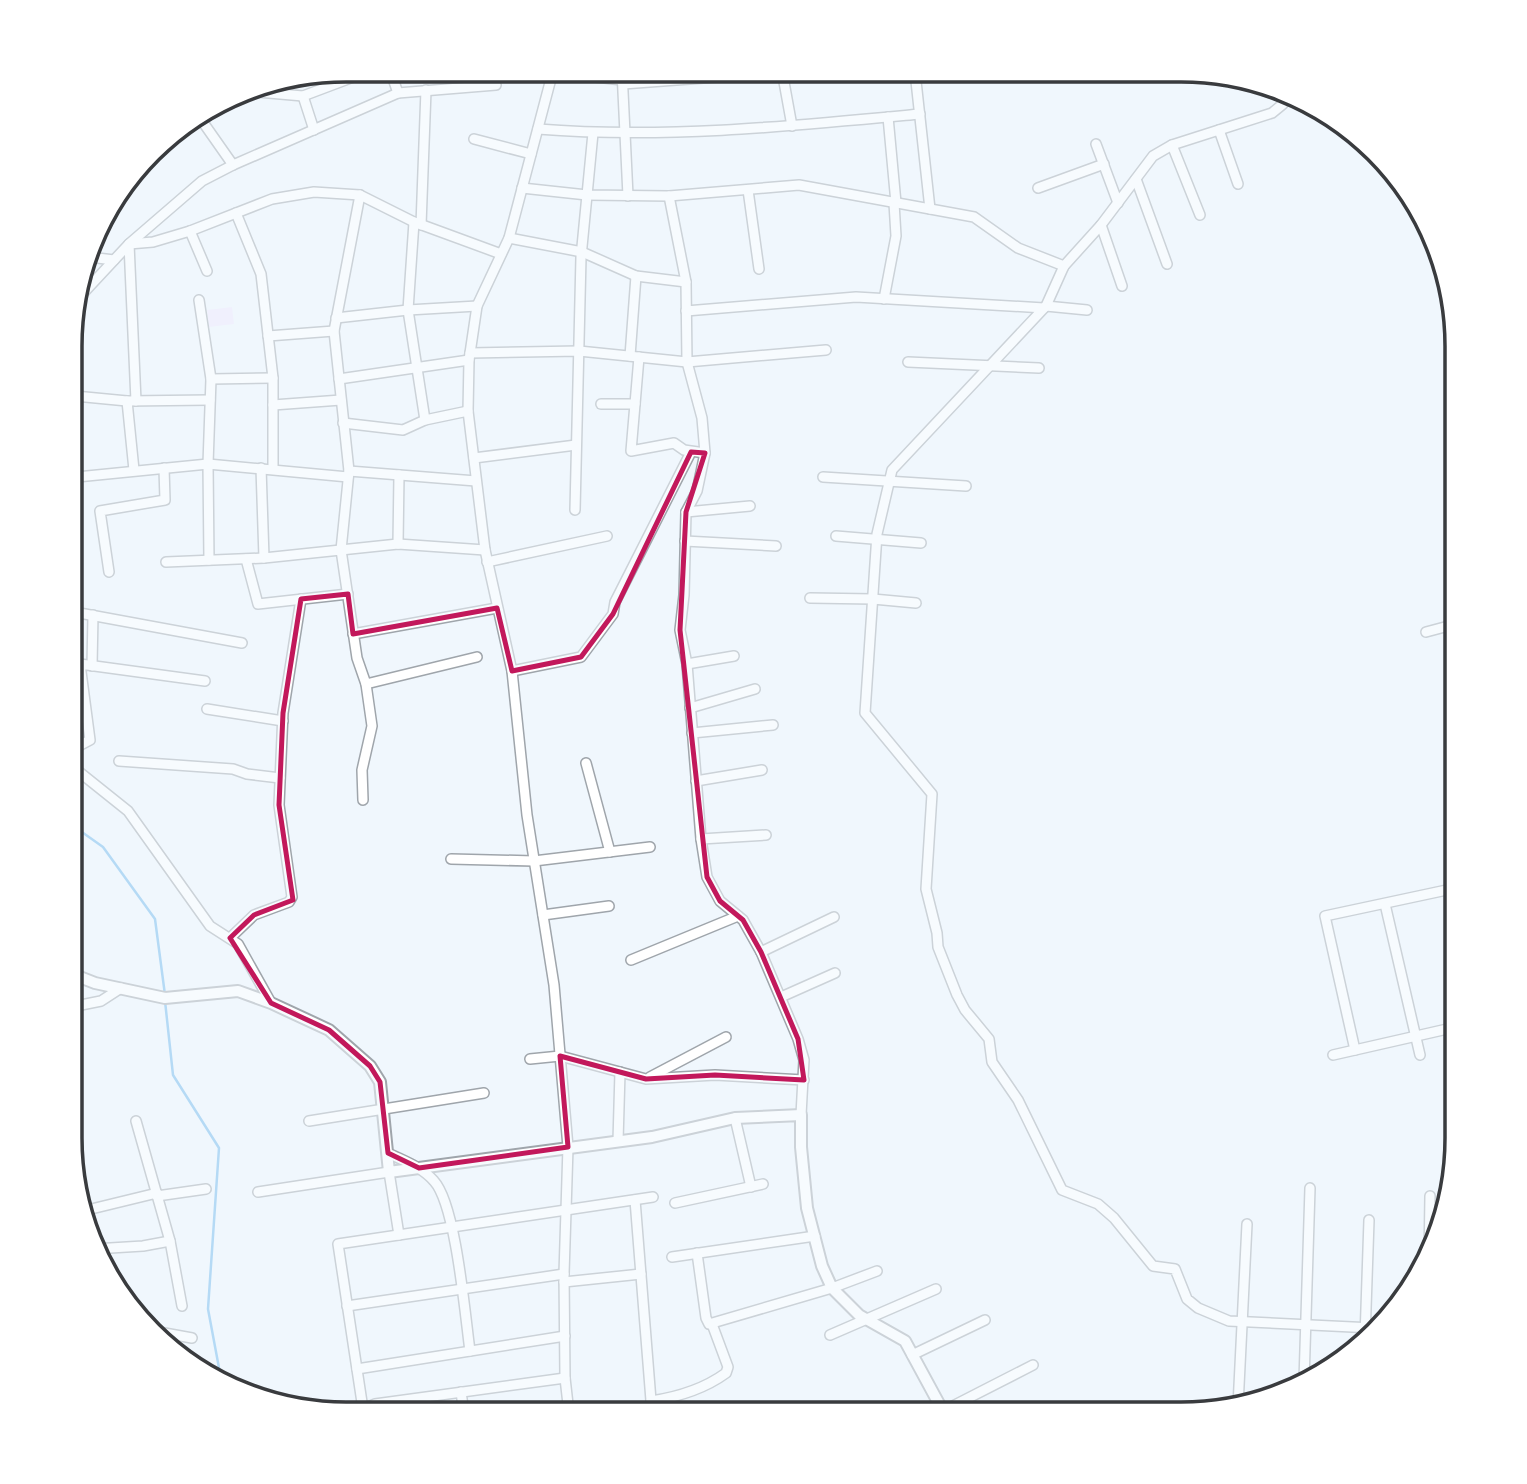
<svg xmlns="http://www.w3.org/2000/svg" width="1527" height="1484" font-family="Bitter,serif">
  <rect width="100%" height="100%" fill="#f0f7fd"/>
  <polygon fill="#f0e7fd" points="232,307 234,324 209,327 207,310"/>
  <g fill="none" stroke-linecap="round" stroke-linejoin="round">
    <g stroke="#6eb6ec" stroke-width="2.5">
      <polyline points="72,825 103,847 155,919 165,995"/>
      <polyline points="165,1001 173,1075 219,1148 208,1309 222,1384"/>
    </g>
    <defs>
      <g id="minor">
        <polyline points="390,70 398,93"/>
        <polyline points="553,71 509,238 477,306 469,360 468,411 485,550 512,671 527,815 554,985 568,1147 564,1274 565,1378 569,1413"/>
        <polyline points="622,71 628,196"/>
        <polyline points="782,71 792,126"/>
        <polyline points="552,72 622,80"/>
        <polyline points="915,72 930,209"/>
        <polyline points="623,84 797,71"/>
        <polyline points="246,91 303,96 372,70"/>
        <polyline points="303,96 314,130"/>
        <polyline points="1286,96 1283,104 1272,113 1172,145 1153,156 1101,225 1064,266 1046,306 892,470 877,534 865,713 932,794 926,889 937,933 938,947 957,995 965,1010 989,1039 992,1062 1018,1100 1062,1190 1098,1204 1114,1218 1153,1266 1175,1269 1187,1299 1198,1308 1229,1321 1373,1328"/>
        <polyline points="888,117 896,203"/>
        <polyline points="200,118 233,165"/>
        <path d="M538 129C665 139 793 126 920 114"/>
        <polyline points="1219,130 1238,184"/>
        <polyline points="474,139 531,154"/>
        <polyline points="1096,144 1118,203"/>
        <polyline points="1172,145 1200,215"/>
        <polyline points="1136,179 1167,264"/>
        <polyline points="522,188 587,195 669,196 799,185 974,217 1018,248 1064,266"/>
        <polyline points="1038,188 1104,164"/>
        <polyline points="748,190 759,269"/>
        <polyline points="360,195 334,331 349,471 341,550 357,658 366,684 372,726 362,770 363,800"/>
        <polyline points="669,196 686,282 687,362 702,418 705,453 697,491 686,512 684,595 680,630 687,664 701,839 707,877 720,901 743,920 761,952 798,1039 804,1060 801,1115"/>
        <polyline points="236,213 261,274 273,378 273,469"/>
        <polyline points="414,222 408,310 425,420"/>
        <polyline points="421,225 426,90"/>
        <polyline points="1101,225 1122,286"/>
        <polyline points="190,231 207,271"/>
        <polyline points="509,238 582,252 636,276 686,282"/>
        <polyline points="89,257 114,260"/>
        <polyline points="884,299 896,236 894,203"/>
        <polyline points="199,300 211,379 208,464 209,560"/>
        <polyline points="75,302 129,244 153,242 190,231 272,199 314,192 360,195 414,222 501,254"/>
        <polyline points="1046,306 1087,310"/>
        <polyline points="686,311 856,297 1044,308"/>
        <polyline points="336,318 408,310 477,306"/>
        <polyline points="268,336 334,331"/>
        <polyline points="470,353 579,351 687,362 826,350"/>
        <polyline points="630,356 636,276"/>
        <polyline points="639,357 631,451 674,443 684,450 705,453"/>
        <polyline points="908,362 1039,368"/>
        <polyline points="211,379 273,378"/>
        <polyline points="339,379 469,360"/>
        <polyline points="75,396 127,401 210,400"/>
        <polyline points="127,401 134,470"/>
        <polyline points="136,401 129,244 202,181 233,165 398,93 496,85"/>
        <polyline points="601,404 635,404"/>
        <polyline points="273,405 341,400"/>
        <polyline points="343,423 403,430 425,420 468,411"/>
        <polyline points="474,458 576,445"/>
        <polyline points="261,468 264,558"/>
        <polyline points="349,471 476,481"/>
        <polyline points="77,477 208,464 348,477"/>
        <polyline points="823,477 966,486"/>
        <polyline points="575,510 581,257 593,133"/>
        <polyline points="686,512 750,506"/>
        <polyline points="836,536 921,543"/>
        <polyline points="685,541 776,546"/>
        <polyline points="398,544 399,475"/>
        <polyline points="246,559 258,604 348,594"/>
        <polyline points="166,562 264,558 398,544 485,550"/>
        <polyline points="487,562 607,536"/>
        <polyline points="109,572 100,511 165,500 164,468"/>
        <polyline points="810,598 873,599 916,603"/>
        <polyline points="74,612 242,643"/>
        <polyline points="1426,632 1456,624"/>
        <polyline points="353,634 497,608"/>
        <polyline points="687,664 734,656"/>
        <polyline points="92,666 93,615"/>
        <polyline points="512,671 581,657 613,614 615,602 691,452"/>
        <polyline points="366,684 477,657"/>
        <polyline points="690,708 755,689"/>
        <polyline points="207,709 283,721"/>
        <polyline points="692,733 773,725"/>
        <polyline points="73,749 90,740 80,664 205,681"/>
        <polyline points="119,761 233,769 247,774 280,778"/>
        <polyline points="586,763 610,852"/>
        <polyline points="73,767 128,811 210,926 238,944 271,1003"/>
        <polyline points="696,781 762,770"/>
        <polyline points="701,839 766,835"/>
        <polyline points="451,859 534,861 650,847"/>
        <polyline points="1385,904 1420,1055"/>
        <polyline points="543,915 609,906"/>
        <polyline points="230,938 254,915 289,902 292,897 279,805 283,713 301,599"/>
        <polyline points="761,952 834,917"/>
        <polyline points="631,960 738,916"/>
        <polyline points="781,997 835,973"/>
        <polyline points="71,1007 101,1001 121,988"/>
        <polyline points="1355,1050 1325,916 1456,888"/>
        <polyline points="1333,1055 1456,1027"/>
        <polyline points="530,1059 560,1056 646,1079 715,1075 804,1080"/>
        <polyline points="650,1077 726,1037"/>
        <polyline points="735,1118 751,1187"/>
        <polyline points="136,1121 170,1241 182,1306"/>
        <polyline points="309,1121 484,1093"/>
        <polyline points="618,1141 620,1072"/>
        <path d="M388 1153C404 1161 422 1167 434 1181 456 1205 465 1315 470 1351"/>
        <polyline points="258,1192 389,1172 399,1235"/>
        <polyline points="157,1196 206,1189"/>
        <polyline points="635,1200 652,1413"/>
        <polyline points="675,1203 763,1184"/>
        <polyline points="83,1211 157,1193"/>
        <polyline points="94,1249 143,1246 170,1241"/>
        <polyline points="697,1253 706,1318 709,1324 832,1288 877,1271"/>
        <polyline points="672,1257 815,1236"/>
        <polyline points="1429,1260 1430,1196"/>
        <polyline points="564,1282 641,1274"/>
        <polyline points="347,1306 564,1274"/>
        <polyline points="159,1332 192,1338"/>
        <polyline points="830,1335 936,1289"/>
        <polyline points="1365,1338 1369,1220"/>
        <polyline points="912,1355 985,1320"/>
        <polyline points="357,1369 565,1336"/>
        <polyline points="1304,1381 1310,1188"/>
        <polyline points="461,1392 464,1413"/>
        <path d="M651 1401C678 1397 704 1389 726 1373L728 1367 712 1324"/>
        <polyline points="1238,1406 1247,1224"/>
        <polyline points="363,1409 338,1244 653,1197"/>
        <polyline points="943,1411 1033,1365"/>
        <polyline points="354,1413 375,1404 565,1378"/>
      </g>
      <polyline id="tertiary" points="72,974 95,983 165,998 238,991 271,1003 329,1030 370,1066 380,1082 389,1172 652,1137 735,1118 801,1115 801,1147 807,1208 822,1266 832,1288 859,1315 905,1341 944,1413"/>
    </defs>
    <use href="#minor" stroke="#9fa5ab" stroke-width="12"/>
    <use href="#tertiary" stroke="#9fa5ab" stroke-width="14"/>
    <use href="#minor" stroke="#fff" stroke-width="9"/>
    <use href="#tertiary" stroke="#fff" stroke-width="10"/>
  </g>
  <path d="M0 0H1527V1484H0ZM691 452 705 453 686 512 680 630 707 877 720 901 743 920 761 952 798 1039 804 1080 715 1075 646 1079 560 1056 568 1147 419 1168 388 1153 380 1082 370 1066 329 1030 271 1003 230 938 254 915 293 900 279 805 283 713 301 599 348 594 353 634 497 608 512 671 581 657 613 614Z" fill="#f0f7fd" fill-opacity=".55" fill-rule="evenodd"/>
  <path fill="none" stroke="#c2185b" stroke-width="5" stroke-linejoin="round" d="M691 452 705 453 686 512 680 630 707 877 720 901 743 920 761 952 798 1039 804 1080 715 1075 646 1079 560 1056 568 1147 419 1168 388 1153 380 1082 370 1066 329 1030 271 1003 230 938 254 915 293 900 279 805 283 713 301 599 348 594 353 634 497 608 512 671 581 657 613 614Z"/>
  <path d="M0 0H1527V1484H0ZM346 82H1181A264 264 0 0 1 1445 346V1138A264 264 0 0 1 1181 1402H346A264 264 0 0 1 82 1138V346A264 264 0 0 1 346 82Z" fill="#fff" fill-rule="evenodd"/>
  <path fill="none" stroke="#393b3e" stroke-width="3.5" d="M346 82H1181A264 264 0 0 1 1445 346V1138A264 264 0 0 1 1181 1402H346A264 264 0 0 1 82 1138V346A264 264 0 0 1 346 82Z"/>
</svg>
